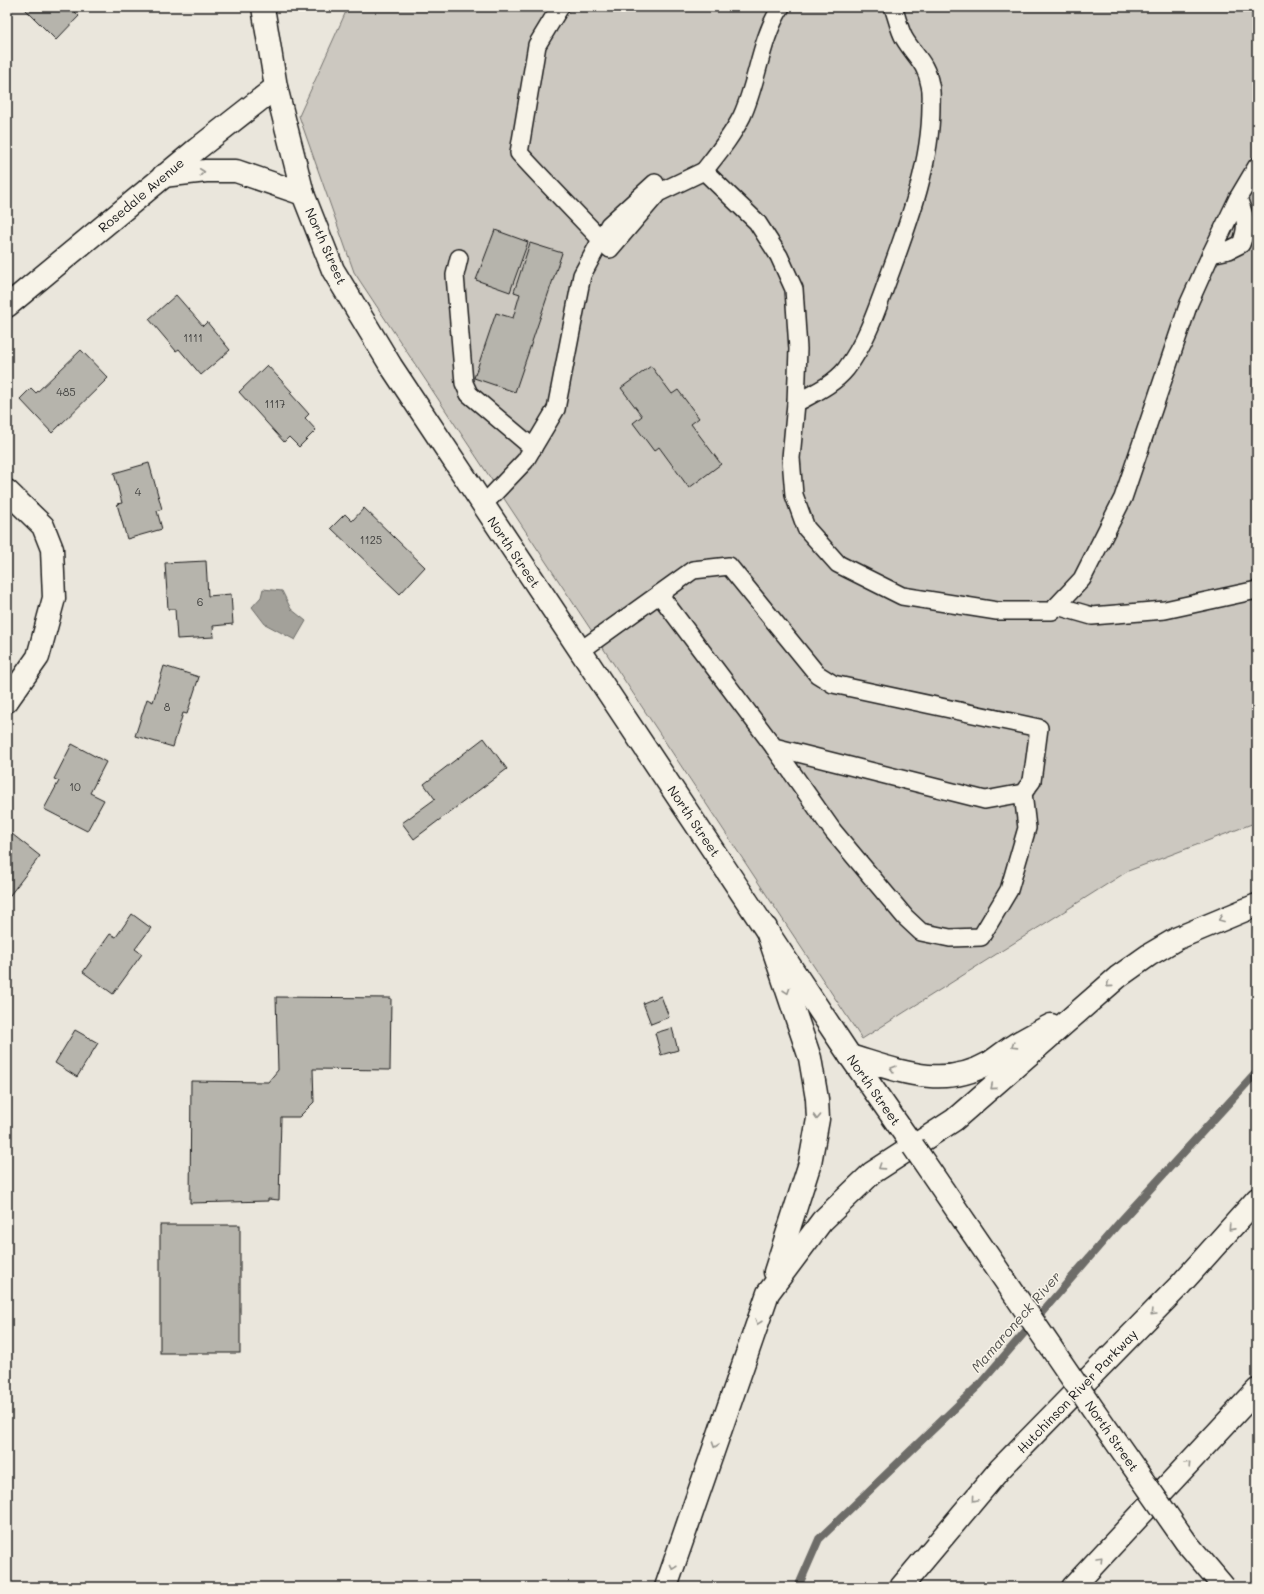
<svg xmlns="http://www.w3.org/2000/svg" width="1264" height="1594" font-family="Mali,sans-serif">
  <rect width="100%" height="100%" fill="#eae6dc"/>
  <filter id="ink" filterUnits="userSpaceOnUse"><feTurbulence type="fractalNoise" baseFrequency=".025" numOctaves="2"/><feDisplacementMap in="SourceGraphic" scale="8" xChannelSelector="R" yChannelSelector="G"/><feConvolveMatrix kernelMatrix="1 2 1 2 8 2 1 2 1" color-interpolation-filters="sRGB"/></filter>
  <g filter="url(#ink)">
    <polygon fill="#ccc8c0" stroke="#74726e" points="348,7 1257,7 1257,822 1128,871 862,1039 354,272 299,116"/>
    <polygon fill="#a3a19a" stroke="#6d6c68" points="263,589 282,591 291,609 306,621 295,640 265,624 252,607 261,597"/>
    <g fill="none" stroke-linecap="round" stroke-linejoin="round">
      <polyline stroke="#6d6c68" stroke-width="8" points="798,1587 819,1539 980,1384 1119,1223 1257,1072"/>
    </g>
    <g fill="#b6b4ac" stroke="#1c1c1c">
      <polygon points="23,7 79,7 75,12 79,16 56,40"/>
      <polygon points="495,230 528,242 510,292 476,280"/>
      <polygon points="530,243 562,253 515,392 474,378 496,313 513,318 520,294 514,292"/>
      <polygon points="176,295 203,326 207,322 230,350 201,375 179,349 176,351 149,319"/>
      <polygon points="81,350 108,378 52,433 20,399 31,388 36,393"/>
      <polygon points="267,365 292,392 290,393 309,414 305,418 316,430 299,447 289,437 284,442 239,392"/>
      <polygon points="651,366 672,394 678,390 699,418 691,424 721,464 689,488 659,447 654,451 633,423 642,416 621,388"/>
      <polygon points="149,463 162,509 157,511 162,529 127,539 117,504 122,503 114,473"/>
      <polygon points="364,508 425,567 400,594 331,528 345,514 352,521"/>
      <polygon points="206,561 208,596 231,594 233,624 213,626 214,637 177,639 175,609 168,609 165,563"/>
      <polygon points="164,666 199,677 187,714 183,713 173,747 135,736 147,699 153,702"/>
      <polygon points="484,738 507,769 414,839 402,823 435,799 424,784"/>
      <polygon points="72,744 106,762 90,793 104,800 87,831 44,809 59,781 54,779"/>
      <polygon points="12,834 40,856 7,899 7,841"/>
      <polygon points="132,914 151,928 135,949 142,954 113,994 83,972 110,934 116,937"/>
      <polygon points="661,996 669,1017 651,1024 643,1003"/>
      <polygon points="276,997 391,998 390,1070 313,1069 314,1102 299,1117 281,1117 279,1200 268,1199 268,1201 190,1203 191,1081 268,1082 278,1070"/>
      <polygon points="672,1028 678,1050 661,1055 655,1033"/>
      <polygon points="75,1030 98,1043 77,1077 55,1063"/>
      <rect x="160" y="1225" width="80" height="128"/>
    </g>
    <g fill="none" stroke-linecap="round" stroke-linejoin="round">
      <defs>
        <g id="lane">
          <path d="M560 7 537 45 519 153C549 186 580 217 610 249L658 193 704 171 757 222 779 256 794 289 798 349 796 403 791 458 794 495 806 528 838 564 902 596 997 611H1052L1082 579 1123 498 1189 303 1211 254"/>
          <path d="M704 171C718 153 732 136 742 116 758 81 760 40 781 7"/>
          <path d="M1238 198C1245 217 1249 225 1241 244L1229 250 1211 254 1238 198 1257 166"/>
          <polyline points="459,258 455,275 464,383 469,394 533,448"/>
          <path d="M796 403C814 393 833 385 846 369 866 343 877 309 888 279 908 224 931 165 931 106 931 99 932 92 930 85 926 62 915 57 904 38 899 29 897 17 893 7"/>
          <polyline points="483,505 525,461 556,409 582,275 609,225 655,183"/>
          <polyline points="1057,606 1092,616 1165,610 1257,590"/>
          <polyline points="580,651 693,570 729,566 817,674 833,684 1039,728 1032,781 1023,793 985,800 774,747 659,594"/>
          <polyline points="774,747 833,831 905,917 921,932 950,938 981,937 1009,890 1027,828 1023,793"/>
        </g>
        <polyline id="street" points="7,491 43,526 52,549 54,598 38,657 7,701"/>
        <g id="secondary">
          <polyline points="263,7 276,87 303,194 333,270 391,366 850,1056 913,1146"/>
          <polyline points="163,176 206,171 236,171 303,194"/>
          <polyline points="7,306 197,149 276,87"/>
        </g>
        <g id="highway">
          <polyline points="766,928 810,1058 817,1099 818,1119 810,1163 775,1272"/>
          <path d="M850 1056C897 1070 942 1090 989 1063 997 1058 1005 1051 1013 1046 1026 1038 1038 1032 1051 1025"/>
          <polyline points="666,1587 768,1293 822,1221 872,1173 954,1120 1118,977 1149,955 1178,938 1257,905"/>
          <polyline points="901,1587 1000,1469 1180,1285 1257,1199"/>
          <polyline points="1073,1587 1257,1390"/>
        </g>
      </defs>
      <use href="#lane" stroke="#1c1c1c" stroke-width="20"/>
      <use href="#street" stroke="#1c1c1c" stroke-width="25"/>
      <use href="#secondary" stroke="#1c1c1c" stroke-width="25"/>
      <use href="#highway" stroke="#1c1c1c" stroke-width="25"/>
      <use href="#lane" stroke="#f7f3e8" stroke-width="17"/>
      <use href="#street" stroke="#f7f3e8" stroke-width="22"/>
      <use href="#secondary" stroke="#f7f3e8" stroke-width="22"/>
      <use href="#highway" stroke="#f7f3e8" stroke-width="22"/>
      <defs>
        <polyline id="secondary-bridge" points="913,1146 1093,1409 1186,1542 1224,1587"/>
      </defs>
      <use href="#secondary-bridge" stroke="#1c1c1c" stroke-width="25" stroke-linecap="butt"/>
      <use href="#secondary-bridge" stroke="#f7f3e8" stroke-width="22"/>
    </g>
    <defs><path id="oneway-chevron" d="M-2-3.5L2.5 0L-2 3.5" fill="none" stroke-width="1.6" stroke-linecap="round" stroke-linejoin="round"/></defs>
    <g stroke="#94928c">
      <use href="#oneway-chevron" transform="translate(202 172) rotate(-6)"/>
      <use href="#oneway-chevron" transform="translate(1221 919) rotate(159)"/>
      <use href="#oneway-chevron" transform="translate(1109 985) rotate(140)"/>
      <use href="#oneway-chevron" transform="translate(787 991) rotate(71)"/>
      <use href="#oneway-chevron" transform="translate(1014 1046) rotate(148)"/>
      <use href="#oneway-chevron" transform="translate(893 1069) rotate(-164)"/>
      <use href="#oneway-chevron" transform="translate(993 1087) rotate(140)"/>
      <use href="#oneway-chevron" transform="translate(817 1117) rotate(92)"/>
      <use href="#oneway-chevron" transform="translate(881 1167) rotate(147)"/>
      <use href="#oneway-chevron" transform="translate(1231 1228) rotate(132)"/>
      <use href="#oneway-chevron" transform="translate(1153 1313) rotate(134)"/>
      <use href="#oneway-chevron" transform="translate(758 1322) rotate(109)"/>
      <use href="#oneway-chevron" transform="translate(715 1445) rotate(109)"/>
      <use href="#oneway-chevron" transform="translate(1188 1464) rotate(-47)"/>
      <use href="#oneway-chevron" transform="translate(975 1499) rotate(130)"/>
      <use href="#oneway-chevron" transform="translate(1100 1559) rotate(-47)"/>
      <use href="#oneway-chevron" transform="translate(673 1567) rotate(109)"/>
    </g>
  </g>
  <g text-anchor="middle" stroke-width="3" stroke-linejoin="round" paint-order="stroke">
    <g font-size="11" fill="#424240">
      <text x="193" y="342">1111</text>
      <text x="66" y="396">485</text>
      <text x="275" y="408">1117</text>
      <text x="138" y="496">4</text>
      <text x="371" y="544">1125</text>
      <text x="200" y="606">6</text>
      <text x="167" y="711">8</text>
      <text x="75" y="791">10</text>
    </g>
    <g font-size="13" fill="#1c1c1c" stroke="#f7f3e8">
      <text transform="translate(141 195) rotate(-40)" y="5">Rosedale Avenue</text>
      <text transform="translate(326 246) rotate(66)" y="5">North Street</text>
      <text transform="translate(514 552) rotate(56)" y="5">North Street</text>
      <text transform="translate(694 821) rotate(56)" y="5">North Street</text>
      <text transform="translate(874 1090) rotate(55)" y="5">North Street</text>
      <text transform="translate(1077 1391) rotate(-46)" y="5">Hutchinson River Parkway</text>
      <text transform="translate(1112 1436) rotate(55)" y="5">North Street</text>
    </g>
    <g font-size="14" font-style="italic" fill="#52514e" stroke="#f7f3e8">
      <text transform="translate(1016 1322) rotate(-49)" y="5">Mamaroneck River</text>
    </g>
  </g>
  <rect width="1264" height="1594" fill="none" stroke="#f7f3e8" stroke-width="24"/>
  <rect x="12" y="12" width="1240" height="1570" fill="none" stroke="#1c1c1c" stroke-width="1.5" filter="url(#ink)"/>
</svg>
